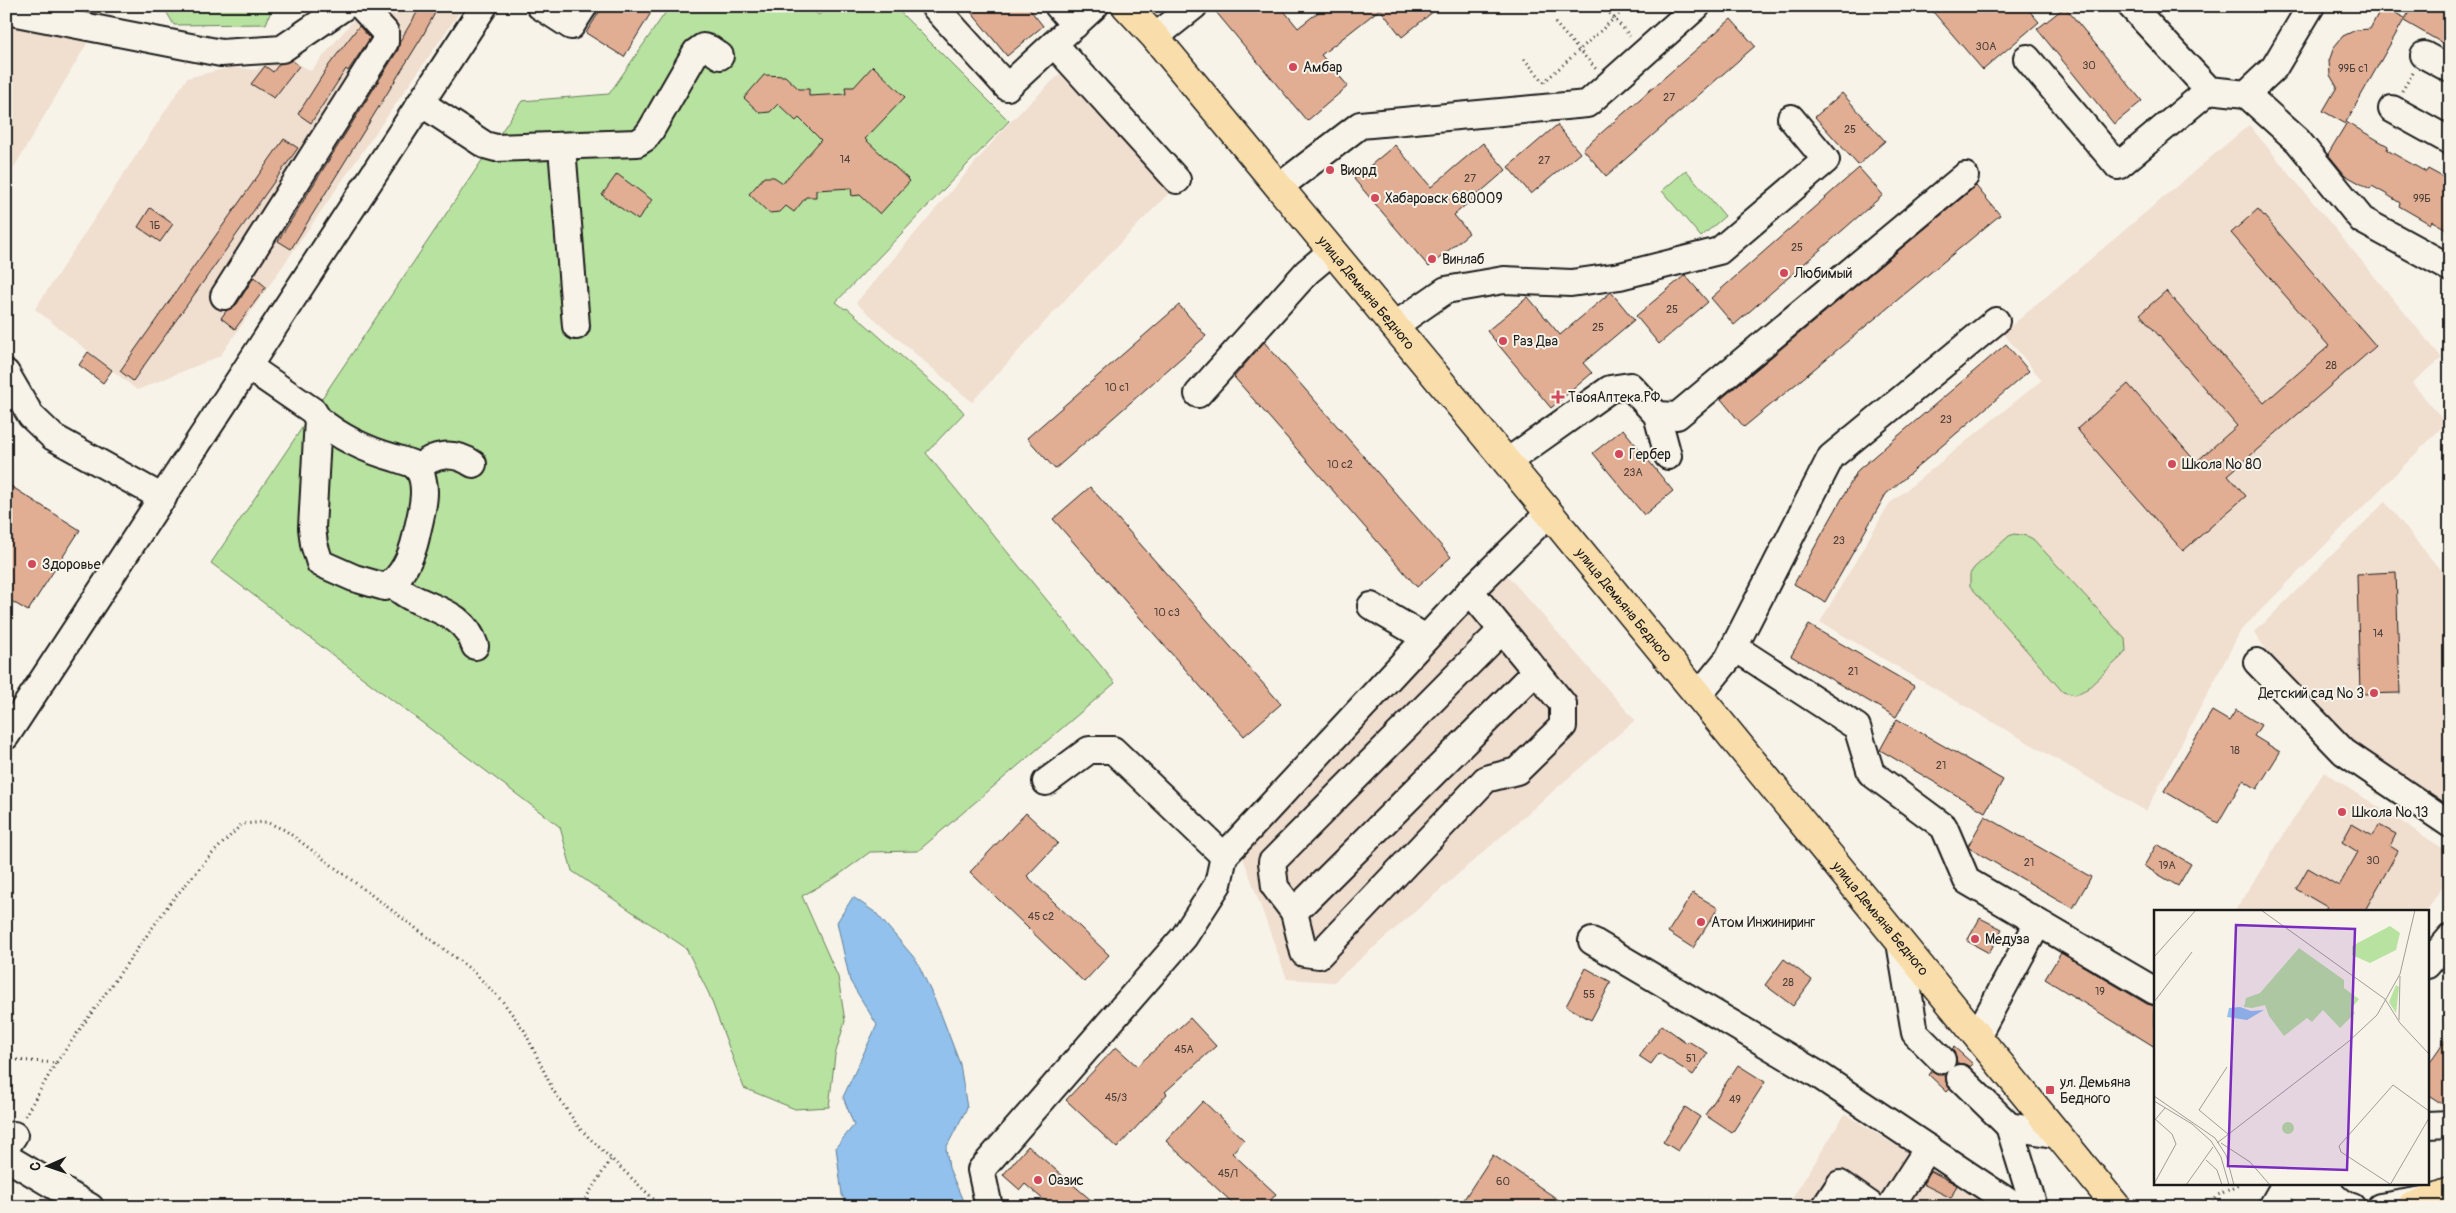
<svg xmlns="http://www.w3.org/2000/svg" width="2456" height="1213" font-family="Pangolin,sans-serif">
  <rect width="100%" height="100%" fill="#f7f3e8"/>
  <filter id="ink" filterUnits="userSpaceOnUse"><feTurbulence type="fractalNoise" baseFrequency=".02" numOctaves="2"/><feDisplacementMap in="SourceGraphic" scale="10" xChannelSelector="R" yChannelSelector="G"/><feConvolveMatrix kernelMatrix="1 2 1 2 8 2 1 2 1" color-interpolation-filters="sRGB"/></filter>
  <g filter="url(#ink)">
    <g fill="#f0decf">
      <polygon points="6,6 109,6 6,181"/>
      <polygon points="365,6 464,6 220,356 137,390 35,309 187,78 232,67 256,70 283,55 311,71"/>
      <polygon points="1060,74 1170,192 1073,291 972,402 856,303 1007,125"/>
      <polygon points="2249,125 2442,358 2412,383 2446,423 2241,630 2146,811 1820,622 1889,504 2042,380 2003,333"/>
      <polygon points="2385,502 2450,582 2450,788 2439,802 2376,795 2254,633"/>
      <polygon points="1507,575 1635,720 1334,982 1287,979 1240,849"/>
      <polygon points="2324,772 2450,853 2450,874 2426,912 2234,912"/>
      <polygon points="1845,1114 1958,1184 1996,1207 1787,1207"/>
    </g>
    <g fill="#b8e29f" stroke="#6a7f5e">
      <polygon points="163,6 273,6 266,24 174,25"/>
      <polygon points="670,6 806,6 819,15 827,6 894,6 1009,121 836,302 845,309 847,308 960,408 964,413 926,453 1115,683 918,851 870,852 836,877 802,896 838,977 845,1021 835,1055 829,1107 795,1109 744,1088 709,994 686,948 572,871 560,827 211,563 522,101 609,94"/>
      <polygon points="1686,170 1725,216 1701,237 1662,191"/>
      <polygon points="2014,534 2027,536 2033,539 2125,639 2126,651 2122,656 2087,689 2075,695 2063,692 1970,586 1970,574 1974,568 2009,536"/>
    </g>
    <polygon fill="#91c1ec" stroke="#627f99" points="853,897 876,913 917,961 941,1014 960,1064 967,1108 946,1148 949,1168 963,1201 963,1207 848,1207 842,1195 836,1147 854,1125 843,1097 877,1025 850,981 837,922"/>
    <g fill="#e1ae94" stroke="#1c1c1c">
      <polygon points="421,6 428,6 436,11 422,37 291,249 278,241 398,50 400,41"/>
      <polygon points="603,6 655,6 624,57 586,33"/>
      <polygon points="966,6 1027,6 1043,26 1007,56"/>
      <polygon points="1211,6 1280,6 1298,28 1326,6 1440,6 1402,37 1380,9 1321,55 1348,86 1307,121"/>
      <polygon points="1928,6 2025,6 2039,22 1983,70"/>
      <polygon points="2382,6 2405,18 2346,122 2388,146 2387,150 2426,172 2428,169 2450,181 2450,231 2432,221 2430,224 2399,206 2400,203 2386,194 2372,186 2370,189 2345,175 2328,154 2346,124 2323,111 2337,87 2330,75 2329,61 2334,47 2343,36 2356,30 2370,29"/>
      <polygon points="2412,6 2450,6 2450,35 2444,44 2404,21"/>
      <polygon points="2065,7 2142,101 2114,124 2037,29"/>
      <polygon points="1731,19 1755,46 1606,176 1583,149"/>
      <polygon points="359,26 370,38 348,71 346,69 311,123 298,114 329,65"/>
      <polygon points="292,60 299,66 274,98 251,84 265,66 273,72 279,64"/>
      <polygon points="873,66 905,97 865,139 910,181 880,214 860,195 852,196 851,188 816,190 816,197 806,197 794,212 786,206 780,212 769,213 749,194 764,177 774,177 783,183 821,140 799,118 796,121 778,104 770,112 760,113 744,98 764,75 785,76 799,89 809,89 809,96 846,94 845,87 854,87"/>
      <polygon points="1842,93 1885,141 1858,165 1815,117"/>
      <polygon points="1557,125 1580,153 1531,194 1508,167"/>
      <polygon points="284,139 298,148 133,381 120,371"/>
      <polygon points="1483,143 1506,170 1454,215 1469,233 1429,267 1354,179 1395,145 1431,187"/>
      <polygon points="1859,168 1883,195 1734,325 1711,298"/>
      <polygon points="617,174 652,200 638,220 602,195"/>
      <polygon points="1976,186 2000,215 1744,427 1721,399"/>
      <polygon points="150,208 173,224 160,242 138,227"/>
      <polygon points="2258,209 2376,346 2228,475 2246,496 2183,551 2077,429 2128,384 2196,462 2237,426 2140,314 2166,291 2264,403 2329,346 2231,233"/>
      <polygon points="1685,275 1708,302 1659,344 1636,316"/>
      <polygon points="254,277 266,287 235,329 221,318 227,310 237,304"/>
      <polygon points="1611,292 1634,320 1583,363 1592,373 1551,408 1487,331 1528,297 1560,335"/>
      <polygon points="1179,305 1206,336 1055,469 1027,438"/>
      <polygon points="1264,342 1451,557 1417,587 1234,377"/>
      <polygon points="2006,344 2029,371 1886,494 1825,602 1794,584 1858,470"/>
      <polygon points="88,352 112,370 103,383 79,365"/>
      <polygon points="1623,429 1673,491 1644,515 1593,453"/>
      <polygon points="6,483 80,530 28,611 6,598"/>
      <polygon points="1090,487 1281,704 1244,736 1053,519"/>
      <polygon points="2396,572 2400,693 2360,694 2357,574"/>
      <polygon points="1809,625 1914,686 1896,717 1791,656"/>
      <polygon points="2236,710 2261,725 2254,736 2280,752 2257,789 2243,780 2218,823 2164,791 2212,711 2229,721"/>
      <polygon points="1897,719 2003,780 1985,812 1880,750"/>
      <polygon points="1026,813 1058,843 1027,876 1109,955 1084,982 970,872"/>
      <polygon points="1985,816 2091,877 2073,908 1969,848 1968,846"/>
      <polygon points="2352,824 2373,836 2379,825 2396,834 2390,846 2398,851 2364,912 2324,912 2327,907 2296,889 2308,868 2339,886 2358,852 2342,842"/>
      <polygon points="2157,844 2191,864 2178,886 2144,866"/>
      <polygon points="1693,893 1718,908 1693,948 1668,932"/>
      <polygon points="1980,918 2002,929 1989,953 1967,941"/>
      <polygon points="2061,953 2147,1004 2155,1006 2155,1047 2045,979"/>
      <polygon points="1784,959 1812,980 1793,1006 1765,985"/>
      <polygon points="1586,968 1611,982 1591,1020 1566,1006"/>
      <polygon points="1190,1018 1216,1046 1165,1092 1167,1094 1117,1148 1066,1100 1116,1047 1137,1066"/>
      <polygon points="1662,1025 1687,1043 1688,1041 1708,1053 1693,1075 1659,1053 1651,1064 1639,1056"/>
      <polygon points="2450,1033 2450,1109 2427,1094 2427,1066"/>
      <polygon points="1954,1047 1973,1064 1970,1067 1964,1064 1957,1063 1956,1056 1952,1049"/>
      <polygon points="1738,1065 1765,1082 1732,1133 1705,1115"/>
      <polygon points="1932,1071 1939,1075 1945,1075 1946,1082 1950,1089 1947,1092 1929,1075"/>
      <polygon points="1203,1101 1244,1140 1232,1153 1276,1194 1265,1207 1237,1207 1166,1141"/>
      <polygon points="1685,1107 1700,1117 1678,1151 1663,1142"/>
      <polygon points="1028,1146 1056,1170 1099,1207 1052,1207 1025,1184 1020,1190 1003,1175"/>
      <polygon points="1493,1155 1569,1207 1459,1207"/>
      <polygon points="1931,1171 1957,1185 1951,1198 1923,1184"/>
    </g>
    <g fill="none" stroke-linecap="round" stroke-linejoin="round">
      <defs>
        <g id="minor">
          <polyline points="540,6 571,26 584,6"/>
          <polyline points="934,6 1007,87 1095,6"/>
          <polyline points="1058,6 1075,25"/>
          <polyline points="2131,6 2209,90 2246,94 2274,68 2311,6"/>
          <polyline points="6,11 221,53 282,49 345,6"/>
          <polyline points="1155,37 1194,6"/>
          <polyline points="1054,44 1177,180"/>
          <polyline points="2424,55 2450,69"/>
          <polyline points="2027,58 2118,166 2209,90"/>
          <polyline points="2246,94 2298,141 2362,220 2450,268"/>
          <polyline points="421,103 485,145 496,148 637,143 645,138 651,130 696,52 703,47 710,49 720,56"/>
          <polyline points="2392,109 2450,141"/>
          <polyline points="562,147 576,326"/>
          <polyline points="1279,187 1360,125 1587,104 1697,6"/>
          <polyline points="224,296 385,42 385,32 361,6"/>
          <polyline points="1394,326 1446,290 1504,280 1571,283 1620,276 1719,251 1826,160 1791,118"/>
          <path d="M249 367 313 411 318 419 312 528 314 544 320 563 354 578 385 587C402 579 412 555 416 537 420 517 430 489 419 470 415 463 403 461 395 458 366 450 342 439 318 419"/>
          <polyline points="6,373 31,416 53,437 163,498"/>
          <polyline points="1198,394 1307,272 1332,251"/>
          <polyline points="1657,415 1677,416 1965,176"/>
          <polyline points="1507,462 1610,389 1630,386 1657,415 1668,456"/>
          <path d="M418 469C433 453 455 451 473 464"/>
          <path d="M392 583C417 610 462 605 475 646"/>
          <polyline points="1470,591 1563,704 1563,726 1517,771 1486,779 1319,955 1304,953 1294,912 1536,671"/>
          <polyline points="1371,606 1426,638"/>
          <polyline points="1734,647 1857,727 1871,773 1944,827 1967,881 2155,991"/>
          <polyline points="2257,662 2344,752 2450,824"/>
          <polyline points="1698,696 1728,659 1831,457 1996,321"/>
          <polyline points="6,736 484,6"/>
          <polyline points="1046,782 1089,750 1113,750 1224,856"/>
          <polyline points="1294,912 1275,887 1272,862 1502,630"/>
          <polyline points="1592,941 1817,1074 2016,1207"/>
          <polyline points="1900,942 1915,1033 1942,1060"/>
          <polyline points="2427,965 2450,938"/>
          <polyline points="1977,1036 2038,923"/>
          <polyline points="1960,1078 2009,1126 2058,1135"/>
          <polyline points="2427,1125 2450,1124"/>
          <polyline points="2009,1126 2034,1207"/>
          <polyline points="6,1147 14,1135"/>
          <polyline points="6,1157 90,1207"/>
          <polyline points="2294,1184 2307,1193 2314,1207"/>
          <path d="M2326 1184C2329 1193 2343 1205 2352 1207"/>
          <polyline points="989,1207 981,1170 1184,937 1218,884 1224,856 1470,591 1549,513"/>
          <polyline points="1825,1207 1840,1184 1873,1207"/>
          <polyline points="1890,1207 1928,1148"/>
          <polyline points="2272,1207 2285,1184"/>
          <polyline points="2380,1207 2428,1199"/>
        </g>
        <g id="major">
          <path id="s1" d="M1126 6 1155 37 1549 513 2117 1207"/>
        </g>
        <polyline id="highway" points="2411,1207 2450,1192"/>
      </defs>
      <use href="#minor" stroke="#1c1c1c" stroke-width="30"/>
      <use href="#major" stroke="#1c1c1c" stroke-width="31"/>
      <use href="#highway" stroke="#1c1c1c" stroke-width="31"/>
      <g stroke="#1c1c1c" stroke-width="3" stroke-dasharray="1 4" stroke-linecap="butt">
        <polyline points="1603,6 1630,36"/>
        <polyline points="1555,23 1596,69"/>
        <polyline points="1524,59 1545,83"/>
        <polyline points="1544,82 1628,6"/>
        <polyline points="2402,91 2413,73"/>
        <polyline points="17,1060 56,1063 170,903 211,855 242,824 266,822 285,830 474,972 503,1002 524,1030 553,1090 580,1129 662,1207"/>
        <polyline points="25,1116 56,1063"/>
        <polyline points="580,1207 611,1159"/>
        <polyline points="2210,1207 2218,1195 2241,1184"/>
      </g>
      <use href="#minor" stroke="#f7f3e8" stroke-width="26"/>
      <use href="#major" stroke="#f9deab" stroke-width="28"/>
      <use href="#highway" stroke="#f9deab" stroke-width="28"/>
    </g>
  </g>
  <g fill="#d1495b" stroke="#f7f3e8" stroke-width="2">
    <circle cx="1293" cy="67" r="5"/>
    <circle cx="1330" cy="170" r="5"/>
    <circle cx="1375" cy="198" r="5"/>
    <circle cx="1432" cy="259" r="5"/>
    <circle cx="1784" cy="273" r="5"/>
    <circle cx="1503" cy="341" r="5"/>
    <path d="M1555.5 389.5h5v5h5v5h-5v5h-5v-5h-5v-5h5z"/>
    <circle cx="1619" cy="454" r="5"/>
    <circle cx="2172" cy="464" r="5"/>
    <circle cx="32" cy="564" r="5"/>
    <circle cx="2374" cy="693" r="5"/>
    <circle cx="2342" cy="812" r="5"/>
    <circle cx="1701" cy="922" r="5"/>
    <circle cx="1975" cy="939" r="5"/>
    <rect x="2045" y="1085" width="10" height="10" rx="2.5"/>
    <circle cx="1038" cy="1180" r="5"/>
  </g>
  <g text-anchor="middle" stroke-width="4" stroke-linejoin="round" paint-order="stroke">
    <g font-size="11" fill="#4d403a">
      <text x="1986" y="50">30А</text>
      <text x="2089" y="69">30</text>
      <text x="2353" y="72">99Б с1</text>
      <text x="1669" y="101">27</text>
      <text x="1850" y="133">25</text>
      <text x="845" y="163">14</text>
      <text x="1544" y="164">27</text>
      <text x="1470" y="182">27</text>
      <text x="2422" y="202">99Б</text>
      <text x="155" y="229">1Б</text>
      <text x="1797" y="251">25</text>
      <text x="1672" y="313">25</text>
      <text x="1598" y="331">25</text>
      <text x="2331" y="369">28</text>
      <text x="1117" y="391">10 с1</text>
      <text x="1946" y="423">23</text>
      <text x="1340" y="468">10 с2</text>
      <text x="1633" y="476">23А</text>
      <text x="1839" y="544">23</text>
      <text x="1167" y="616">10 с3</text>
      <text x="2378" y="637">14</text>
      <text x="1853" y="675">21</text>
      <text x="2235" y="754">18</text>
      <text x="1941" y="769">21</text>
      <text x="2373" y="864">30</text>
      <text x="2029" y="866">21</text>
      <text x="2167" y="869">19А</text>
      <text x="1041" y="920">45 с2</text>
      <text x="1788" y="986">28</text>
      <text x="2100" y="995">19</text>
      <text x="1589" y="998">55</text>
      <text x="1184" y="1053">45А</text>
      <text x="1691" y="1062">51</text>
      <text x="1116" y="1101">45/3</text>
      <text x="1735" y="1103">49</text>
      <text x="1228" y="1177">45/1</text>
      <text x="1503" y="1185">60</text>
    </g>
    <g font-size="14" fill="#1c1c1c" stroke="#f7f3e8" text-anchor="start">
      <text x="1303" y="72">Амбар</text>
      <text x="1340" y="175">Виорд</text>
      <text x="1385" y="203">Хабаровск 680009</text>
      <text x="1442" y="264">Винлаб</text>
      <text x="1794" y="278">Любимый</text>
      <text x="1513" y="346">Раз Два</text>
      <text x="1568" y="402">ТвояАптека.РФ</text>
      <text x="1629" y="459">Гербер</text>
      <text x="2182" y="469">Школа № 80</text>
      <text x="42" y="569">Здоровье</text>
      <text x="2364" y="698" text-anchor="end">Детский сад № 3</text>
      <text x="2352" y="817">Школа № 13</text>
      <text x="1711" y="927">Атом Инжиниринг</text>
      <text x="1985" y="944">Медуза</text>
      <text x="2060" y="1087">ул. Демьяна<tspan x="2060" dy="16">Бедного</tspan></text>
      <text x="1048" y="1185">Оазис</text>
    </g>
    <g font-size="14" fill="#1c1c1c" stroke="#f7f3e8">
      <text dy="5" stroke="none"><textPath href="#s1" startOffset="374">улица Демьяна Бедного</textPath></text>
      <text dy="5" stroke="none"><textPath href="#s1" startOffset="779">улица Демьяна Бедного</textPath></text>
      <text dy="5" stroke="none"><textPath href="#s1" startOffset="1184">улица Демьяна Бедного</textPath></text>
    </g>
  </g>
  <g transform="translate(2154 910)">
    <rect width="275" height="275" fill="#f7f3e8"/>
    <path d="M236 16 246 23 242 40 216 53 198 45V36ZM145 38 190 70V78L205 89 197 99 201 103 186 118 169 100 158 112 153 108 130 126 115 106 111 95 98 98 90 97 92 88 106 83ZM242 75 245 77 242 103 235 92ZM128 218a6 6 0 1 1 12 0a6 6 0 1 1-12 0Z" fill="#b8e29f"/>
    <path d="M86 97 97 101 110 100 93 110 73 107 75 98Z" fill="#91c1ec"/>
    <path fill="none" stroke="#9f9d96" stroke-width="1" d="M107 0 231 89 246 113 275 144M0 47 42 0M0 92 38 42M245 110 246 66M73 157 45 200 74 224M0 186 61 228 72 245 80 275M0 191 38 214 57 231 67 247 75 275M0 211 11 198M63 233 194 132 223 105 246 64 261 0M67 233 96 252 116 275M52 250 63 260 68 275M0 274 22 234 18 224 1 209M236 274 187 242 185 236 239 175 275 201M32 275 59 237M236 275 275 208"/>
    <path fill="#7b2cbf" fill-opacity="0.15" stroke="#7b2cbf" stroke-width="2.5" d="M82 15 201 19 193 260 74 256Z"/>
    <rect width="275" height="275" fill="none" stroke="#1c1c1c" stroke-width="2.5"/>
  </g>
  <rect width="2456" height="1213" fill="none" stroke="#f7f3e8" stroke-width="25"/>
  <rect x="12" y="12" width="2431" height="1188" fill="none" stroke="#1c1c1c" stroke-width="2" filter="url(#ink)"/>
  <g transform="translate(48 1166) rotate(268)" stroke="#f7f3e8" stroke-width="4" paint-order="stroke">
  <path d="M0-4L9 19L0 12L-9 19Z" fill="#1c1c1c"/>
  <text y="-8" font-size="14" font-weight="bold" text-anchor="middle" fill="#1c1c1c">С</text>
  </g>
</svg>
